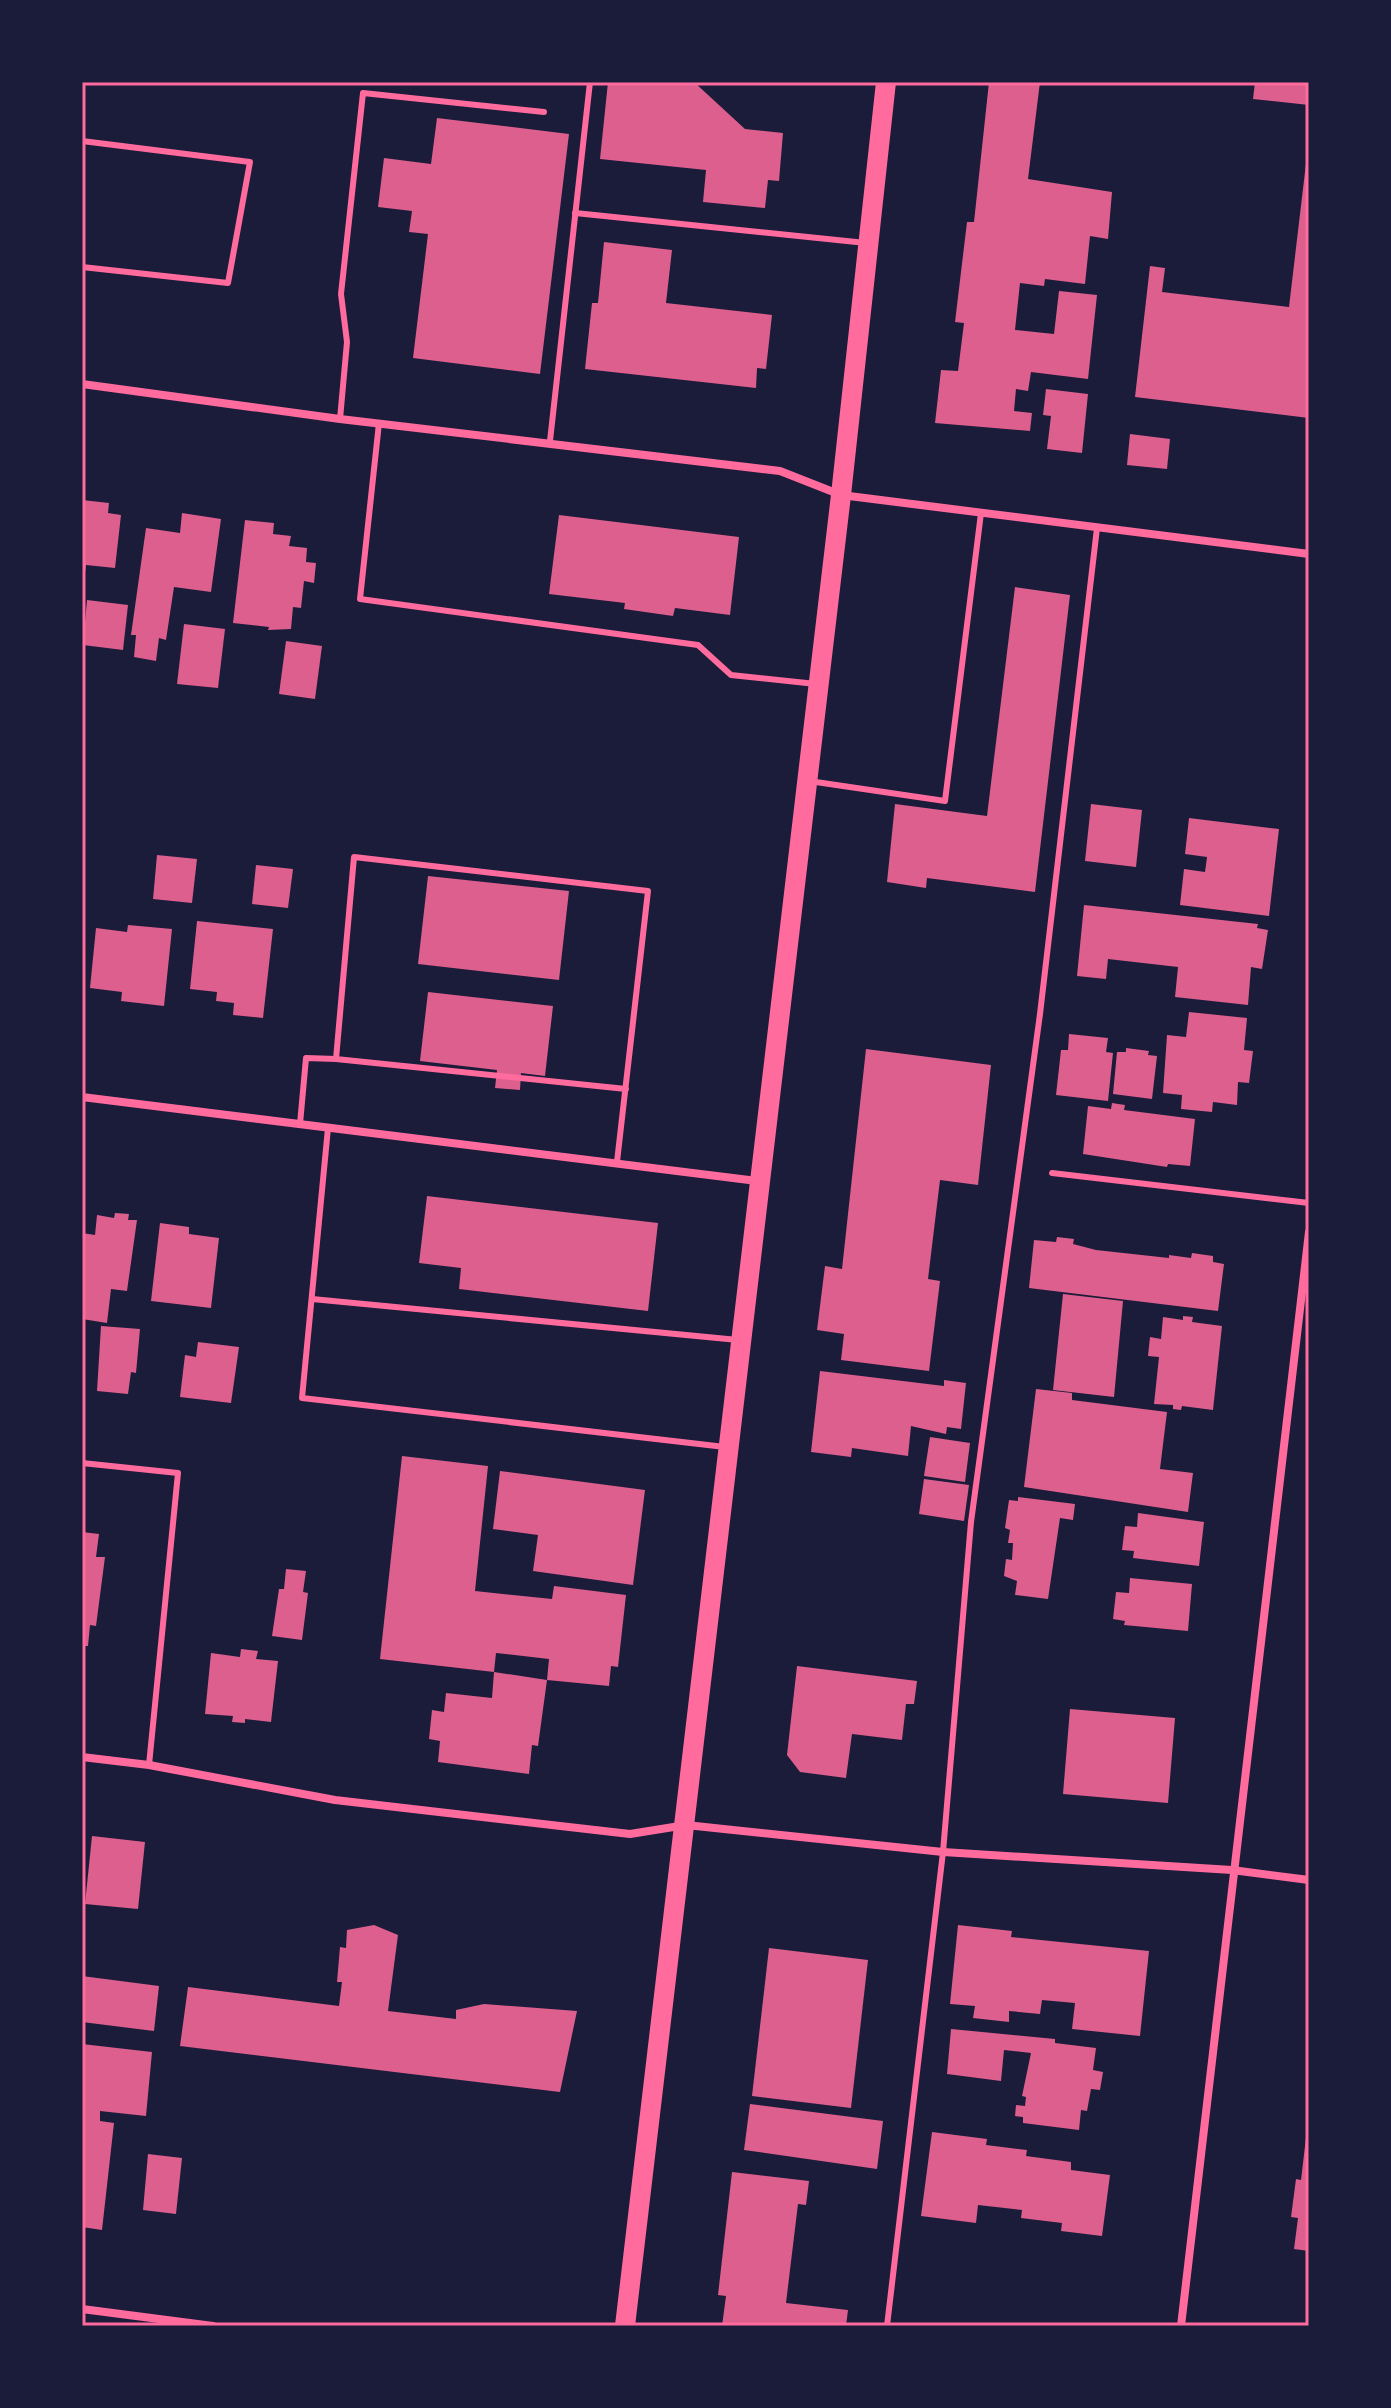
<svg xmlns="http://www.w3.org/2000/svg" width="1391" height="2408" font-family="Helvetica,sans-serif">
  <rect width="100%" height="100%" fill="#1b1b3a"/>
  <g fill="#dd5f8e">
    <polygon points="608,82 694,82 745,129 783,133 779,181 768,180 765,208 703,202 706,170 600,159"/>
    <polygon points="989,82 1040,82 1028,179 1112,192 1108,239 1090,236 1085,284 1045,279 1044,286 1020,283 1015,330 1054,334 1059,291 1097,295 1088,379 1031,372 1028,391 1016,389 1014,411 1032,413 1030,431 935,423 941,370 958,371 964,323 955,322 967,222 974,222"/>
    <polygon points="1255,82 1309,82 1309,105 1253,99"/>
    <polygon points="437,118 569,134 540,374 413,358 428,234 409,232 412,211 378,207 384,158 431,164"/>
    <polygon points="1307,155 1309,418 1135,397 1150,266 1165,268 1162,292 1289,307"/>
    <polygon points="604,242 672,250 666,303 772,315 766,369 757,368 756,388 585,369 592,303 598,303"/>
    <polygon points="1046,389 1088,394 1082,453 1047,449 1051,416 1043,415"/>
    <polygon points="1130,434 1170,439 1167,469 1127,465"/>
    <polygon points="82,500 109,503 108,513 121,515 115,568 86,565 84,580"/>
    <polygon points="182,513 221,519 211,592 174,587 166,640 159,638 156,661 134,657 136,635 131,635 146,528 180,533"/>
    <polygon points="559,515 739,537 730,615 675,608 673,616 624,609 625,603 549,594"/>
    <polygon points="245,520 274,523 273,534 291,536 289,546 307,548 306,562 316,563 314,583 304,581 301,608 293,607 291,629 268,630 269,627 233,623"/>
    <polygon points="1015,587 1070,595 1035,892 927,878 926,888 887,882 895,804 987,816"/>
    <polygon points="87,600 128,605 123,650 83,645"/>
    <polygon points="184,624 225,629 218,688 177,684"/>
    <polygon points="286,641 322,646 315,699 279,694"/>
    <polygon points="1091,804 1142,810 1136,867 1085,861"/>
    <polygon points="1189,818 1279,829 1269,916 1180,905 1184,869 1205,872 1207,857 1185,854"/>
    <polygon points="157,855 197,859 192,903 153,899"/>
    <polygon points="256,865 293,869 288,908 252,904"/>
    <polygon points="428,876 569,891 559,980 418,964"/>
    <polygon points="1084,905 1258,924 1257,928 1268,930 1262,969 1251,967 1248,1005 1175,997 1178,967 1108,959 1106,979 1077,976"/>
    <polygon points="197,921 273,929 263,1018 233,1015 234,1003 216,1001 217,992 190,989"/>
    <polygon points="128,925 172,929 164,1006 121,1001 122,992 90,988 96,928 127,932"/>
    <polygon points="428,992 553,1006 545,1076 521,1073 520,1090 495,1088 497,1070 420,1061"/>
    <polygon points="1189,1012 1247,1018 1244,1050 1253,1051 1249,1083 1238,1082 1237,1105 1213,1102 1212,1112 1181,1109 1182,1095 1163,1093 1167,1035 1186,1037"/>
    <polygon points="1069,1034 1108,1038 1106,1052 1113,1053 1108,1101 1056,1095 1061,1050 1068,1050"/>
    <polygon points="1126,1048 1149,1051 1148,1055 1157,1056 1152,1099 1113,1094 1117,1052 1126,1052"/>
    <polygon points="866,1049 991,1065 978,1185 940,1180 928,1279 940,1281 929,1371 841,1360 844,1334 817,1330 825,1266 842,1269"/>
    <polygon points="1112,1103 1125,1105 1124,1110 1195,1119 1190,1166 1168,1164 1167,1167 1083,1154 1088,1106 1111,1109"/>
    <polygon points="427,1196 658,1223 648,1311 459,1289 461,1268 419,1263"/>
    <polygon points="115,1213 129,1214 128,1220 137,1220 127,1291 111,1289 107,1323 82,1319 82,1233 95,1235 97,1215 114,1218"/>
    <polygon points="160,1223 189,1227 189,1234 219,1238 211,1308 151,1301"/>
    <polygon points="1057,1237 1074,1239 1073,1244 1096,1250 1169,1258 1169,1255 1191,1258 1192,1253 1213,1256 1213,1262 1224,1264 1218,1311 1029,1288 1034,1240 1056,1242"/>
    <polygon points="1063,1294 1123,1301 1114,1397 1053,1390"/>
    <polygon points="1183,1316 1193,1317 1192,1322 1222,1326 1213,1410 1182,1406 1181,1410 1173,1409 1173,1405 1154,1404 1159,1357 1148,1356 1150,1337 1161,1339 1163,1317 1183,1320"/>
    <polygon points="101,1326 140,1329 136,1373 131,1372 128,1394 97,1391"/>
    <polygon points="198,1342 239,1347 231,1403 180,1397 185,1355 196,1357"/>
    <polygon points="820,1371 944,1386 944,1380 966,1383 961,1429 947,1427 946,1434 911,1426 908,1456 852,1448 851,1457 811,1452"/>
    <polygon points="1036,1389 1072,1393 1072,1400 1167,1412 1160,1469 1193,1473 1188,1512 1024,1487"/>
    <polygon points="930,1437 970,1443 965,1482 924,1476"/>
    <polygon points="402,1456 488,1466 475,1591 552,1599 554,1586 626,1595 618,1667 611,1666 609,1686 547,1680 549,1659 496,1653 494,1672 547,1680 538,1746 532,1745 529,1774 438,1762 440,1741 429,1739 432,1710 444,1712 446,1693 492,1698 494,1672 380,1659"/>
    <polygon points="500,1471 645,1490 633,1585 533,1571 538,1535 493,1529"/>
    <polygon points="924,1479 969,1485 964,1521 919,1514"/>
    <polygon points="1018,1497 1075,1504 1073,1520 1060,1518 1048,1599 1015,1595 1017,1581 1004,1576 1006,1559 1012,1560 1013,1543 1008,1543 1010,1530 1005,1528 1009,1500 1018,1501"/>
    <polygon points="1138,1513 1204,1522 1199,1566 1133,1558 1134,1551 1122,1550 1125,1526 1137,1527"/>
    <polygon points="82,1532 99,1534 96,1557 105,1557 96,1626 90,1625 88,1646 82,1646"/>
    <polygon points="286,1569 306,1571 303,1592 308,1593 302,1640 272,1636 279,1589 284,1589"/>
    <polygon points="1130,1578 1192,1584 1188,1631 1124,1625 1125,1621 1113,1619 1116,1592 1129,1593"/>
    <polygon points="241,1649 258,1651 256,1659 278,1661 271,1722 245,1719 245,1723 232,1722 233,1716 205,1714 211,1653 240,1657"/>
    <polygon points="797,1666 917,1681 914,1704 906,1704 902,1740 852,1734 846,1778 800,1772 787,1755"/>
    <polygon points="1070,1709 1175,1718 1168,1803 1063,1794"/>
    <polygon points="92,1836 145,1842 138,1909 85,1904"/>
    <polygon points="374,1925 398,1935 388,2011 456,2019 456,2010 484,2004 577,2011 560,2092 180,2046 188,1987 339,2006 342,1982 337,1982 340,1947 346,1948 347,1930"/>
    <polygon points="958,1925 1012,1931 1011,1937 1149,1951 1140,2036 1072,2029 1075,2003 1042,2000 1040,2014 1009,2011 1009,2022 973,2018 975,2006 950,2004"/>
    <polygon points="769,1948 868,1960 851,2108 752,2096"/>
    <polygon points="82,1976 159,1986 154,2031 82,2022"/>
    <polygon points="951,2029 1055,2039 1055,2043 1096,2048 1093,2070 1103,2072 1100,2090 1091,2089 1087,2111 1081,2110 1079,2130 1023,2123 1023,2117 1015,2116 1016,2105 1025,2106 1026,2097 1022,2096 1031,2053 1004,2050 1001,2081 947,2074"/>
    <polygon points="82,2044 152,2052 146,2116 100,2111 100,2121 114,2123 102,2230 82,2227"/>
    <polygon points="750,2104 883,2121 877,2169 744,2150"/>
    <polygon points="1307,2129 1309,2129 1309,2251 1294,2249 1298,2218 1291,2217 1296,2179 1301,2180"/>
    <polygon points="932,2132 987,2139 986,2145 1027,2150 1026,2156 1071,2162 1071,2170 1110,2175 1102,2236 1061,2231 1062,2223 1021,2218 1022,2210 978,2205 976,2223 921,2216"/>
    <polygon points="148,2154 182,2158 176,2214 143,2210"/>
    <polygon points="732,2172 809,2181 806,2205 798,2204 786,2303 848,2310 846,2326 722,2326 726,2296 718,2295"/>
  </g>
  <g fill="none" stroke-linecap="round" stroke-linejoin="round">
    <g stroke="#ff6b9d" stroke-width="6">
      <polyline points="82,141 250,162 228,283 82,267"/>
      <polyline points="575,213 866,243"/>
      <polyline points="340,419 347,342 341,294 363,93 544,112"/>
      <polyline points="379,423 360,599 698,645 731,675 816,684"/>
      <polyline points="550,441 590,82"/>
      <polyline points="809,781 945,801 981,513"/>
      <polyline points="300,1124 306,1058 336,1059"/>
      <polyline points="328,1128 302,1398 725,1447"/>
      <polyline points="617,1162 648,891 354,857 336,1059 626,1089"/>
      <polyline points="1052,1173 1309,1203"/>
      <polyline points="312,1299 738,1340"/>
      <polyline points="82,1463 178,1473 149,1765"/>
      <polyline points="887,2326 943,1852 971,1522 1040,1014 1097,528"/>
    </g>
    <g stroke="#ff6b9d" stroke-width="8">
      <polyline points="82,384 340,419 780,471 841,495 1309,554"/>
      <polyline points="82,1097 757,1181"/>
      <polyline points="82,1757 149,1765 335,1800 630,1834 686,1825 943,1852 1232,1870 1309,1880"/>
      <polyline points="82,2309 213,2326"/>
      <polyline points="1181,2326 1309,1232"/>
    </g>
    <polyline stroke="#ff6b9d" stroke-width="20" points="625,2326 841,495 886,82"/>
  </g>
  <rect width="1391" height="2408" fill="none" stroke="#1b1b3a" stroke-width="168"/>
  <rect x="84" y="84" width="1223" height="2240" fill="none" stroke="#ff6b9d" stroke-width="3"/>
</svg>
